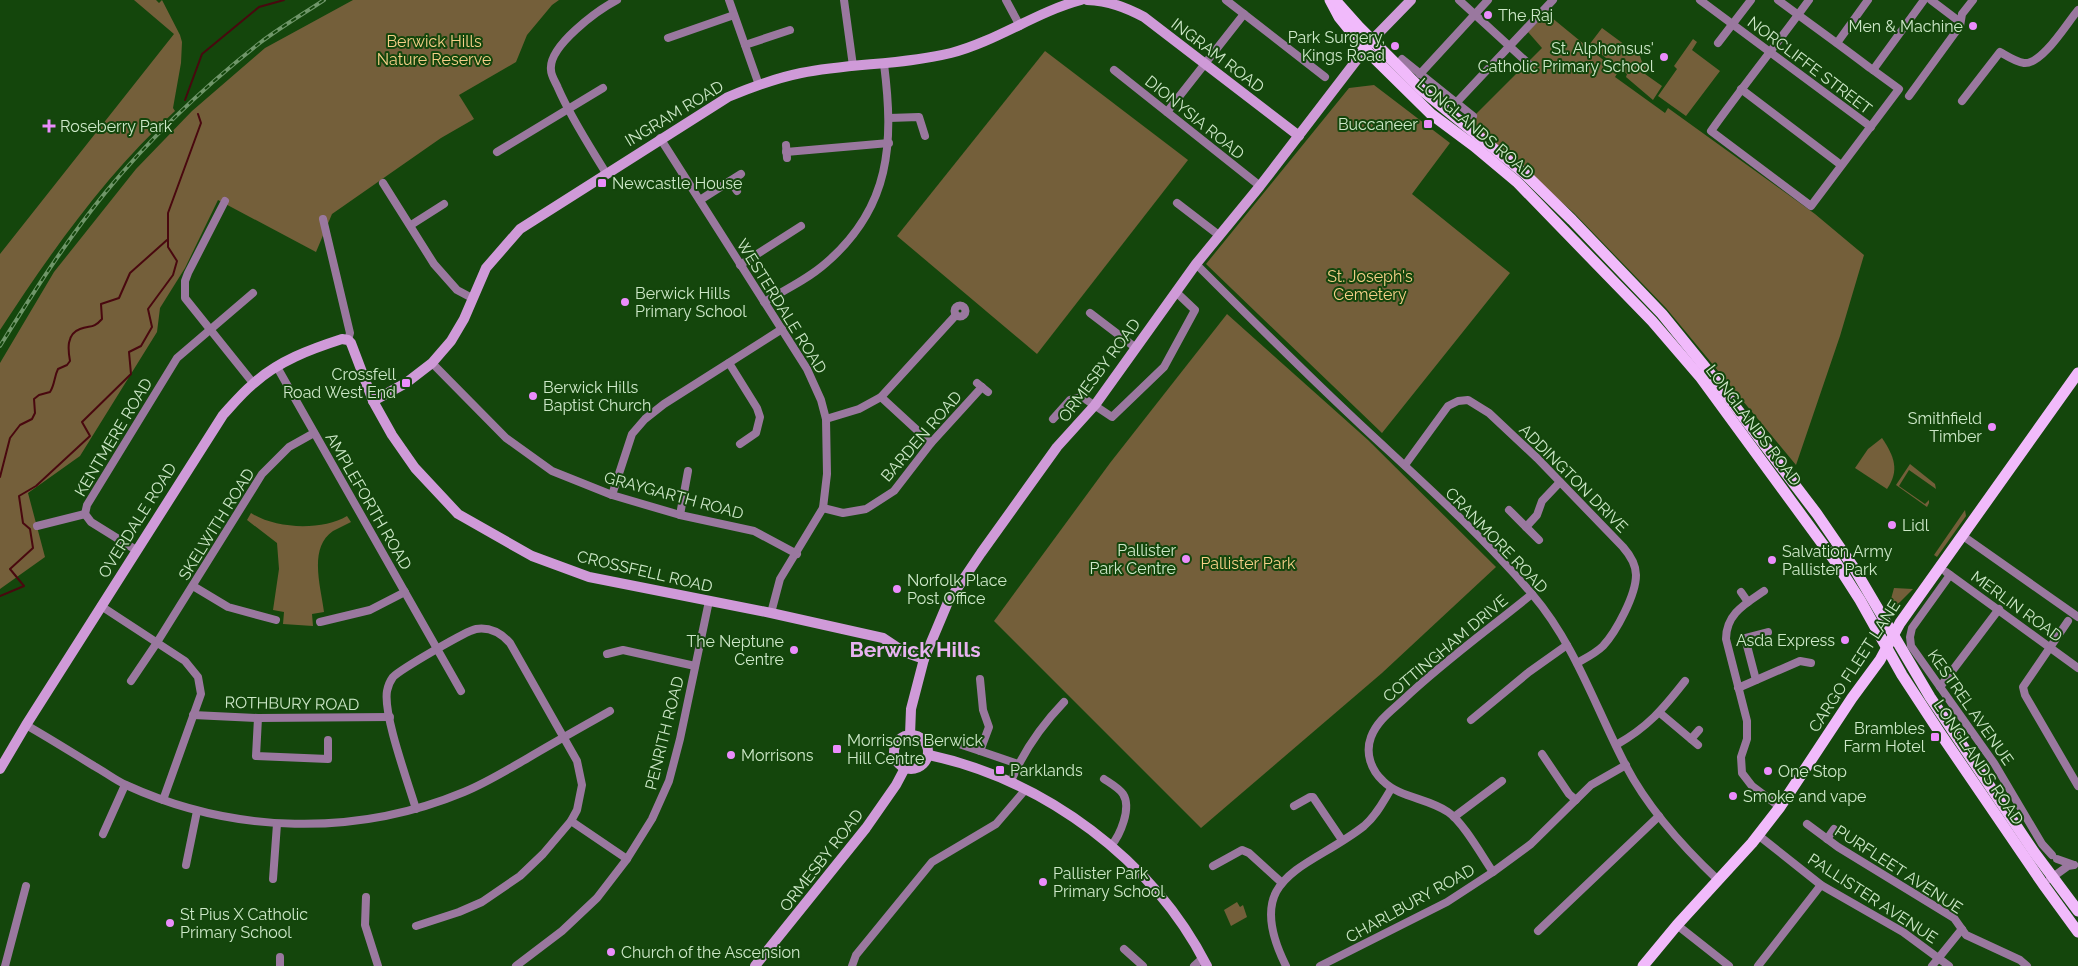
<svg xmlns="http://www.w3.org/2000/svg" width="2078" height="966" font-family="Raleway,sans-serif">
  <rect width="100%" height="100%" fill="#14460c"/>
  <g fill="#745f3a">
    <path d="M134 0H156L159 3 162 0 180 35 182 42 181 63 173 108 175 111C106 174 51 252 0 330V254L174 34Z"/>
    <polygon points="353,0 559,0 552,5 527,35 516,62 459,95 474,119 441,138 332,214 316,252 218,200 185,268 160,308 157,332 80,456 28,493 45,557 0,589 0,363 54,272 136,169 192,111 265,48"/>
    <polygon points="1546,13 1618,72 1615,77 1665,113 1668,108 1815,214 1864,255 1840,336 1796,465 1666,308 1574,213 1469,121 1542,48 1528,32"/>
    <polygon points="1602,28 1640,56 1642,62 1650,68 1645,74 1662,86 1653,100 1626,77 1627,74 1589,45"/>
    <polygon points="1693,39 1697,42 1692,50 1720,71 1686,116 1658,96 1677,69 1674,66"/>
    <polygon points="1045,51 1188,160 1037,354 897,236"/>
    <polygon points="1374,85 1450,143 1412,194 1510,273 1382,433 1206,264 1349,88"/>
    <polygon points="1227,314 1368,440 1496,567 1382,673 1201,828 994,621 1110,463"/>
    <path d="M1882 438C1894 456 1900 470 1887 489L1855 468 1868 449Z"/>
    <polygon points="1910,464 1935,484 1936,489 1909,470 1899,486 1925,504 1929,500 1929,503 1927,507 1896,485"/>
    <polygon points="1965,510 1966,516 1937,557 1934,555"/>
    <path d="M251 513C275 529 322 531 347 516L351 522C345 525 339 528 333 531 308 548 321 587 324 612L312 614 313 626 283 624 284 612 273 610 279 569 277 543 247 520Z"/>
    <polygon points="1894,588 1913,589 1895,607 1891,599"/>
    <polygon points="1237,902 1240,907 1243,905 1247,917 1231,926 1224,910"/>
  </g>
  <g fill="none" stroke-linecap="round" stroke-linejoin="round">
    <g stroke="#49080f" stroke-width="2">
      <polyline points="185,100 202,54 259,7 284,0"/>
      <path d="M0 477 10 438 20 425 32 419 35 413 34 399 39 395 50 392C55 384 54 377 58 369L67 365 70 361C68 350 66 334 80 329 91 325 93 329 102 319L101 304 119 298 130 273 167 240"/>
      <polyline points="0,596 24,586 10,569 33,548 30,529 23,523 19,496 36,486 90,436 82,422 131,374 129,352 141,346 152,327 148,309 173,275 177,261 168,247 168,213 201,123 198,114"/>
    </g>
    <g stroke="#9a789f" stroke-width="8">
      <polyline points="729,0 759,85"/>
      <polyline points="844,0 853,66"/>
      <polyline points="1006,0 1020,26"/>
      <polyline points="1226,0 1325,77"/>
      <polyline points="1459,0 1530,65"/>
      <polyline points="1700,0 1871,127"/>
      <path d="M1778 0C1809 23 1840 45 1870 68L1873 70 1899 89 1811 206 1711 131C1743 86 1777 44 1809 0"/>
      <polyline points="1931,0 1960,22"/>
      <polyline points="668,38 734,15"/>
      <polyline points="1718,43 1751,0"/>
      <polyline points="1837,43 1868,0"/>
      <polyline points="745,45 790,30"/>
      <polyline points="1402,59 1473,116"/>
      <polyline points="1114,70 1260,186"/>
      <polyline points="1873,70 1924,0"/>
      <polyline points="1420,74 1488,0"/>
      <polyline points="1741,89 1841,165"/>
      <polyline points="1909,96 1960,26 1962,14 1973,0"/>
      <path d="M1962 101 2000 52C2007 56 2016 62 2024 63 2042 65 2067 23 2078 10"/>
      <polyline points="1456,103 1553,0"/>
      <polyline points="1167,112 1244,14"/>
      <polyline points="889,118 919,117 925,136"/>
      <polyline points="660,138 807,369 821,400 826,419 827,474 823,508 780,579 771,613"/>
      <polyline points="786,145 787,158"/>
      <polyline points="497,152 603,88"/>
      <polyline points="786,152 889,143"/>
      <path d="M606 173C589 145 571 118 558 88 556 83 551 76 551 70 548 46 598 10 617 0"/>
      <polyline points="730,181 737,191"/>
      <polyline points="383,183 434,264 457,290 472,298"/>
      <polyline points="700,200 741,174"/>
      <polyline points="225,201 188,273 185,281 185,298 253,383"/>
      <polyline points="1177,203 1220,236"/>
      <polyline points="323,219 350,333 348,340"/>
      <polyline points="411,225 444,204"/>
      <path d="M1196 264C1251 319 1306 374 1363 427 1421 481 1481 534 1532 594 1575 644 1596 709 1626 766 1649 810 1683 847 1718 880"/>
      <polyline points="740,265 801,226"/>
      <path d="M764 302C785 290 808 279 826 263 891 207 894 143 884 64"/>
      <circle cx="960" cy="311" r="5.5"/>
      <polyline points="1090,313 1136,348"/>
      <polyline points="432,363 506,438 552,471 612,495 680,515 754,531 797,554"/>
      <polyline points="729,363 757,408 760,417 756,433 740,444"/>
      <polyline points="277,367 461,691"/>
      <polyline points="977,383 988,392"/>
      <polyline points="881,397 931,443"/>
      <polyline points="826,419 859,409 881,397 956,315"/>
      <polyline points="1053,419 1070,400 1082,397 1112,417 1164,367 1195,310 1176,292"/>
      <path d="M1405 465 1448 406 1458 401 1468 400 1489 413 1537 458 1623 547C1630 555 1636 565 1636 575 1636 595 1616 632 1603 646 1596 653 1586 658 1577 663"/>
      <polyline points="612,495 632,434 645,419 664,404 782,329"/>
      <polyline points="823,508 843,513 866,509 894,491 931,443 982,387"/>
      <polyline points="1509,510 1539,540"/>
      <polyline points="680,515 688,471"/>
      <polyline points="37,526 85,514"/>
      <polyline points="1526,527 1537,515 1542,501 1560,482"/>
      <polyline points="1963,536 2078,617"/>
      <polyline points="136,550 91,522 85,514 87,505 177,358 253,293"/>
      <polyline points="1946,572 2078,668"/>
      <polyline points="1950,575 1912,628 1910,637 1911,646 1994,763 2042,844 2052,855"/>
      <polyline points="193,586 228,607 276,620"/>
      <path d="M1764 591C1745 604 1726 614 1726 639L1747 721V739L1741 757 1742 773 1752 786 1780 807"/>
      <polyline points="1741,592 1748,602"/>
      <polyline points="101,606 185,661 198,677 201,694 163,800"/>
      <polyline points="2068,621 2023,687 2025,695 2078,786"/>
      <polyline points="320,622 370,610 405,592"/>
      <polyline points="607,654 623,650 695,666"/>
      <polyline points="980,679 983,710 989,727 980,751 1018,764"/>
      <polyline points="1756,680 1745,638 1768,632"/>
      <polyline points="131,681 156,644 262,474 289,447 314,433"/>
      <polyline points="1940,687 1999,609"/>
      <polyline points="1738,688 1800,661 1811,663"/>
      <polyline points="1660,713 1698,745"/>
      <polyline points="193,715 258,718 390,717"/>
      <polyline points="258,718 256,756 328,759 328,740"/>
      <polyline points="1471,720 1529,672 1567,645"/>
      <path d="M26 725C49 738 71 752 94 766 105 772 115 780 126 785 233 834 356 837 464 792 486 783 507 770 528 758 555 742 582 727 610 711"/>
      <polyline points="1691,739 1699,730"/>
      <polyline points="956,743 980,751"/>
      <path d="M1616 745C1648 727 1663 709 1685 681"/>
      <polyline points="1542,754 1569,794 1576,800"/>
      <path d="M1104 779C1110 783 1119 788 1123 794 1132 808 1120 835 1111 846"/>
      <path d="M1011 781C1024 750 1041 726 1064 702"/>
      <polyline points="1294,806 1310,797 1313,797 1342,840"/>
      <polyline points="1454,817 1502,781"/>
      <polyline points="571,821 627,859"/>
      <polyline points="1807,824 1838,847 1954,918 1966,935 2020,960 2027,966"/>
      <polyline points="103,834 125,785"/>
      <polyline points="1758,835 1821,885 1903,932 1949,966"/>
      <polyline points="1827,839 1834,829"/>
      <polyline points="2057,859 2074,865"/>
      <polyline points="186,865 197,811"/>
      <polyline points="1213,866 1242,850 1249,853 1281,882"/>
      <path d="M1493 872C1482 856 1463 822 1448 812 1428 798 1400 798 1383 781 1371 770 1365 753 1371 737 1377 721 1391 711 1403 700 1443 662 1489 629 1532 594"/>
      <polyline points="273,879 277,824"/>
      <polyline points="2050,879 2068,866 2074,865"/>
      <polyline points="366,897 365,925 378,966"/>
      <polyline points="1677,925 1729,966"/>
      <path d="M416 926 459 912 482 902 520 876 543 854 571 821 577 810 582 785 577 761 510 643C501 633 489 627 476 629 466 631 401 669 393 677 390 681 388 686 387 691 383 715 408 782 416 809"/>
      <polyline points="1538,931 1659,816"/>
      <polyline points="1124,949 1143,966"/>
      <polyline points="5,966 26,886"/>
      <polyline points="280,966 280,957"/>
      <polyline points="516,966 562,931 597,898 627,859 652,819 669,781 680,739 709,601"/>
      <polyline points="852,966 856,955 932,862 996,824 1026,789"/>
      <polyline points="1194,966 1203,958"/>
      <path d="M1286 966C1240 874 1308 870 1364 826 1376 816 1383 802 1391 789"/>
      <polyline points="1320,966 1447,902 1493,872 1531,844 1591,785 1626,765"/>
      <polyline points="1758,966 1821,885"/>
      <polyline points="1932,966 1962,929"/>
    </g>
    <g stroke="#cf9ad8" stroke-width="10">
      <path d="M1087 0C1109 1 1125 7 1144 17L1299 136"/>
      <path d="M373 401 406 383 432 363 451 341 464 319 486 268 520 229 728 97C752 87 776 78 801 73 851 63 902 65 951 53 997 41 1036 12 1081 0"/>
      <circle cx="911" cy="752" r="17"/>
      <polyline points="910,735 911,709 924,659 948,602 981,553 1057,447 1095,405 1196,264 1260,186 1372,40 1411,0"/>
      <path d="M929 755C1045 780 1153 860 1207 966"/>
      <path d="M0 769 26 725 223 415C233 404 242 393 253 384 278 361 311 349 342 339L348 340 351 343 373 401 392 435 415 468 458 514 532 556 589 577 771 613 883 638 904 652 924 659"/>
      <polyline points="755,966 866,828 896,785 905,768"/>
    </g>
    <g stroke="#f1bafb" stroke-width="11">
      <polyline points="1330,0 1339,17 1365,49 1431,114 1474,146 1517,182 1652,321 1701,378 1835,561 1860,600 1902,675 1940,733 2043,884 2078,932"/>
      <polyline points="1335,0 1359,27 1423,91 1525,174 1572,220 1662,314 1709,372 1817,514 1854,568 1930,697 2034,852 2078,911"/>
      <polyline points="1643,966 1677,925 1752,843 1780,807 1852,698 1880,660 1900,623 2078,373"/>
    </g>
    <defs>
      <path id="rail" d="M0 346C33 293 66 241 105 193 150 138 205 86 261 42 281 27 303 14 324 0"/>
    </defs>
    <use href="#rail" stroke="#6f9669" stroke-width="4"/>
    <use href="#rail" stroke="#14460c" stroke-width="2" stroke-dasharray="5.5" stroke-linecap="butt"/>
  </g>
  <g fill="#eb8dfc" stroke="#14460c" stroke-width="2">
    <circle cx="1488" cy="15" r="5"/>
    <circle cx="1973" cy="26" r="5"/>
    <circle cx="1395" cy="46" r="5"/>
    <circle cx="1664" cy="57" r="5"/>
    <rect x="1423" y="119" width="10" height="10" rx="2.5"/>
    <path d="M46.5 118.5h5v5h5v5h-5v5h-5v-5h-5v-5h5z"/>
    <rect x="597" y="178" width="10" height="10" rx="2.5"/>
    <circle cx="625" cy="302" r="5"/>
    <rect x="401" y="378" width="10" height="10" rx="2.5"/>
    <circle cx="533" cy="396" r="5"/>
    <circle cx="1992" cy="427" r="5"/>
    <circle cx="1892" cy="525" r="5"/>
    <circle cx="1186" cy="559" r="5"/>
    <circle cx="1772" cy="560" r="5"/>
    <circle cx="897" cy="589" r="5"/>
    <circle cx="1845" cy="640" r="5"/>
    <circle cx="794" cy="650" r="5"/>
    <rect x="1930" y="732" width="10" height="10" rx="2.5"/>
    <rect x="832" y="744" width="10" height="10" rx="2.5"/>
    <circle cx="731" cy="755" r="5"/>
    <rect x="995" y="765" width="10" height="10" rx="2.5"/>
    <circle cx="1768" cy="771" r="5"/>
    <circle cx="1733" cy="796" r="5"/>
    <circle cx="1043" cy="882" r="5"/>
    <circle cx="170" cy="923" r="5"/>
    <circle cx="611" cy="952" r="5"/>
  </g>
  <g text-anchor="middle" stroke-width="4" stroke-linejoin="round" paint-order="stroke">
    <g font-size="16" fill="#cde8c8" stroke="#14460c" text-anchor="start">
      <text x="1498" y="21">The Raj</text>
      <text x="1963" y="32" text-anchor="end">Men &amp; Machine</text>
      <text x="1385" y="43" text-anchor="end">Park Surgery,<tspan x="1385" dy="18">Kings Road</tspan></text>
      <text x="1654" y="54" text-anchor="end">St. Alphonsus'<tspan x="1654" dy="18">Catholic Primary School</tspan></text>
      <text x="1418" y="130" text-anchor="end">Buccaneer</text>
      <text x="60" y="132">Roseberry Park</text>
      <text x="612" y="189">Newcastle House</text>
      <text x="635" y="299">Berwick Hills<tspan x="635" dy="18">Primary School</tspan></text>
      <text x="396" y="380" text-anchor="end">Crossfell<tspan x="396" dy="18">Road West End</tspan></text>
      <text x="543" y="393">Berwick Hills<tspan x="543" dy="18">Baptist Church</tspan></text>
      <text x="1982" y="424" text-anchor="end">Smithfield<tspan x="1982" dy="18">Timber</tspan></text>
      <text x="1902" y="531">Lidl</text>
      <text x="1176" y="556" text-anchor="end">Pallister<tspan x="1176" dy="18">Park Centre</tspan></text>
      <text x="1782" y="557">Salvation Army<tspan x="1782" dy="18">Pallister Park</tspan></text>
      <text x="907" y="586">Norfolk Place<tspan x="907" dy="18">Post Office</tspan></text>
      <text x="1835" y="646" text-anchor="end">Asda Express</text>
      <text x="784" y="647" text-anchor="end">The Neptune<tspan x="784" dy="18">Centre</tspan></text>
      <text x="1925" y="734" text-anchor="end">Brambles<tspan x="1925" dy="18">Farm Hotel</tspan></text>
      <text x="847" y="746">Morrisons Berwick<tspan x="847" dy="18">Hill Centre</tspan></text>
      <text x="741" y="761">Morrisons</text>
      <text x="1010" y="776">Parklands</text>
      <text x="1778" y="777">One Stop</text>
      <text x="1743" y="802">Smoke and vape</text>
      <text x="1053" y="879">Pallister Park<tspan x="1053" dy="18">Primary School</tspan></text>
      <text x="180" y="920">St Pius X Catholic<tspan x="180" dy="18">Primary School</tspan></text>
      <text x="621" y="958">Church of the Ascension</text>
    </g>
    <g font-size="16" fill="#f7d089" stroke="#14460c">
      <text x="434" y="47">Berwick Hills<tspan x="434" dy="18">Nature Reserve</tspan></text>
      <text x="1370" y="282">St. Joseph's<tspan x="1370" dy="18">Cemetery</tspan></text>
      <text x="1248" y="569">Pallister Park</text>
    </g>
    <g font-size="16" fill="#cde8c8" stroke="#14460c">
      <text transform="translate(1218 55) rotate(37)" y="6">INGRAM ROAD</text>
      <text transform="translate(1810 65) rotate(37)" y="6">NORCLIFFE STREET</text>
      <text transform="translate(674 113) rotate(-31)" y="6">INGRAM ROAD</text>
      <text transform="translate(1195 117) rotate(39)" y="6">DIONYSIA ROAD</text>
      <text transform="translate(1476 128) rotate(40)" y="6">LONGLANDS ROAD</text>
      <text transform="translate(782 306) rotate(58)" y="6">WESTERDALE ROAD</text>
      <text transform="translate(1099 370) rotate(-53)" y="6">ORMESBY ROAD</text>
      <text transform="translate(1754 425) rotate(53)" y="6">LONGLANDS ROAD</text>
      <text transform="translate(921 436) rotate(-49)" y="6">BARDEN ROAD</text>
      <text transform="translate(113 437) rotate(-59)" y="6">KENTMERE ROAD</text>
      <text transform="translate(1574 478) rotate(45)" y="6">ADDINGTON DRIVE</text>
      <text transform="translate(674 495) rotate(15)" y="6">GRAYGARTH ROAD</text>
      <text transform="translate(369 501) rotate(60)" y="6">AMPLEFORTH ROAD</text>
      <text transform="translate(137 520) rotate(-58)" y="6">OVERDALE ROAD</text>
      <text transform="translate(216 524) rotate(-58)" y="6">SKELWITH ROAD</text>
      <text transform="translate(1497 540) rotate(46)" y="6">CRANMORE ROAD</text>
      <text transform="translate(645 571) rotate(13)" y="6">CROSSFELL ROAD</text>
      <text transform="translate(2017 606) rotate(36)" y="6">MERLIN ROAD</text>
      <text transform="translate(1445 648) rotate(-40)" y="6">COTTINGHAM DRIVE</text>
      <text transform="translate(1854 666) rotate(-57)" y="6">CARGO FLEET LANE</text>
      <text transform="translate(292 703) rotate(1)" y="6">ROTHBURY ROAD</text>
      <text transform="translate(1971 707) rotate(55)" y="6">KESTREL AVENUE</text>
      <text transform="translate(664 733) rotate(-76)" y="6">PENRITH ROAD</text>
      <text transform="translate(1979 762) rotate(56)" y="6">LONGLANDS ROAD</text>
      <text transform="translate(821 860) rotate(-52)" y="6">ORMESBY ROAD</text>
      <text transform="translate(1899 869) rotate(33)" y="6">PURFLEET AVENUE</text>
      <text transform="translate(1873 898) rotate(33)" y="6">PALLISTER AVENUE</text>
      <text transform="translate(1410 903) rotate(-29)" y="6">CHARLBURY ROAD</text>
    </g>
    <g font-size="21" font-weight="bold" fill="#e7b3f0" stroke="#14460c">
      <text x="915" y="657">Berwick Hills</text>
    </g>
  </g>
</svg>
